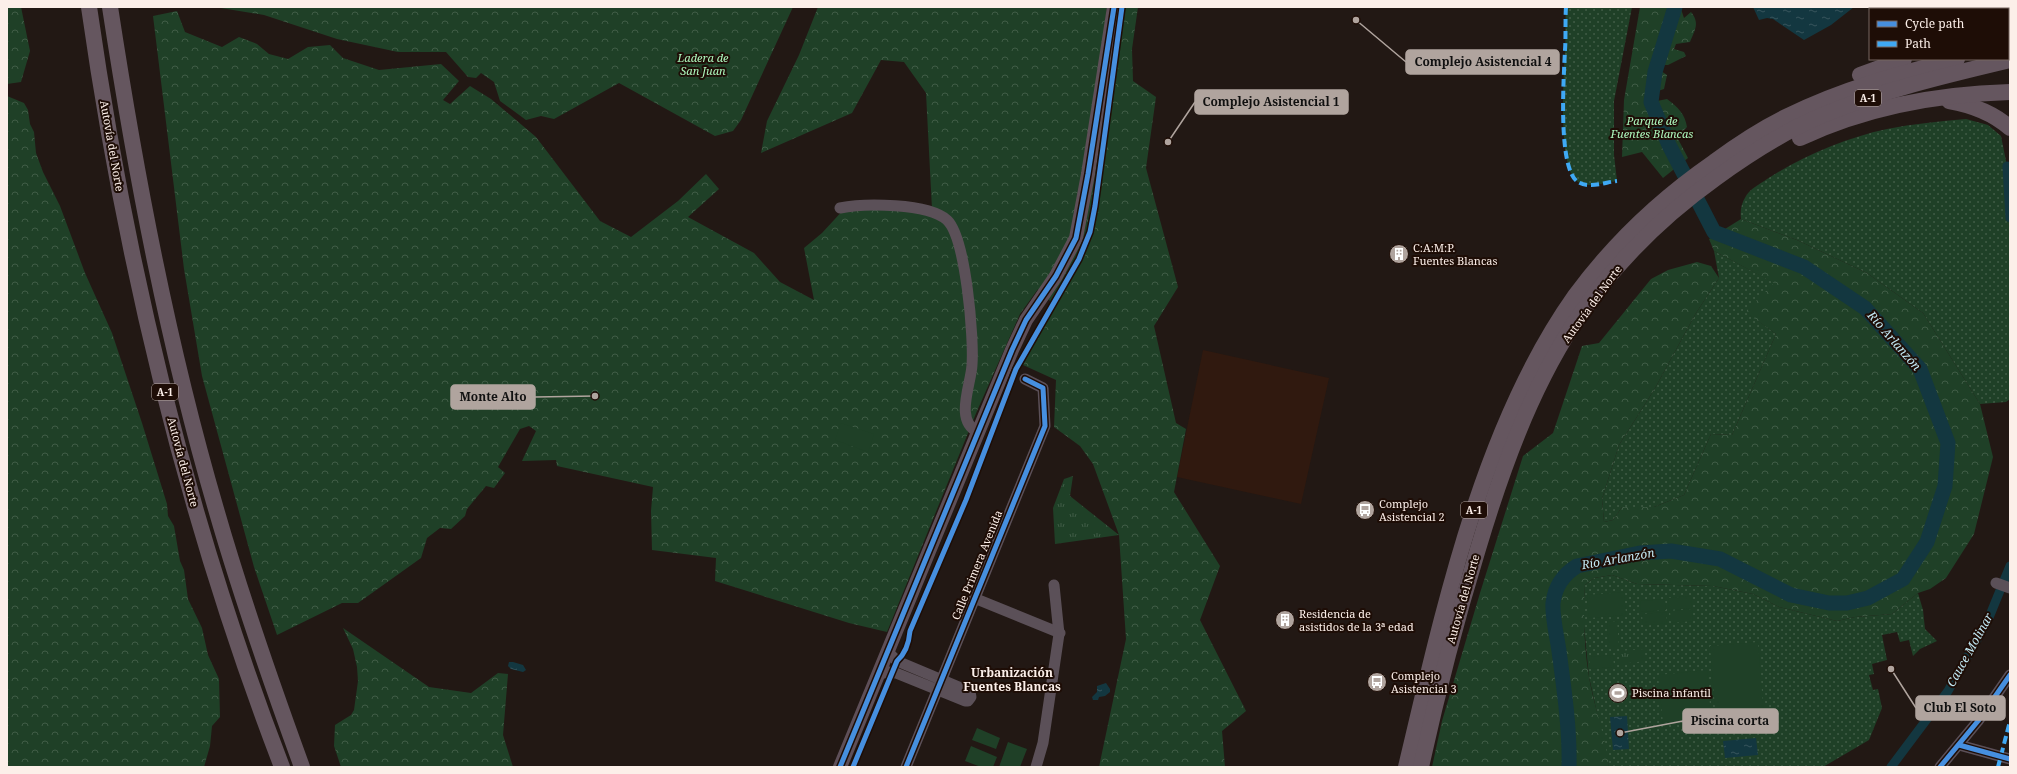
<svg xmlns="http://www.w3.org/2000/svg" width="2017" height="774" font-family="'Noto Serif',serif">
  <defs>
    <pattern id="grass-dots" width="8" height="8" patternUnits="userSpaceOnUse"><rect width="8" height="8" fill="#1f4027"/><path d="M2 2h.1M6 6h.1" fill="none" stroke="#405c46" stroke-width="1.8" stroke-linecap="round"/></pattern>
    <pattern id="forest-crowns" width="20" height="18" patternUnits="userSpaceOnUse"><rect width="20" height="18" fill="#1f4027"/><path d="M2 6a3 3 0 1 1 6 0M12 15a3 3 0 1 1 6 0" fill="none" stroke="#405c46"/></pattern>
    <pattern id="park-tufts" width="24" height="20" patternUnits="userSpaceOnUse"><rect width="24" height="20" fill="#1f4027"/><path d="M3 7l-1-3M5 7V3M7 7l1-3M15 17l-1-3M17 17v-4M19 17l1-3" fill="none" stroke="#405c46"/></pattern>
    <pattern id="water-ripples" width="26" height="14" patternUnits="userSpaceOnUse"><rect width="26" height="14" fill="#133740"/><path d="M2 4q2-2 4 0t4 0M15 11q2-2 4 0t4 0" fill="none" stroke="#36545c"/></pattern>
  </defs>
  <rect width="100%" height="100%" fill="#221814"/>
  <polygon fill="#30190f" points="1203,350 1329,378 1301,504 1177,477"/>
  <g fill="url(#grass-dots)">
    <path d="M1566 7H1632L1614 101V155L1617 181C1606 182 1588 189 1578 182 1557 169 1564 74 1565 50 1566 36 1565 21 1566 7Z"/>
    <path d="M1966 119 1988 125 2001 136 2007 166 2010 218V399L2006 402 1980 404 1923 313 1867 273 1797 240 1741 219C1740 211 1741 204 1746 196 1750 189 1760 184 1767 179 1803 156 1845 138 1887 129 1913 124 1940 121 1966 119Z"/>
    <polygon points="1714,251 1775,283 1746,312 1776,334 1732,435 1711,434 1684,495 1654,507 1622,507 1613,520 1604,522 1602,499 1619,445 1654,390 1696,313 1719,278"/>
    <polygon points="1612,575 1637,584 1713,586 1753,594 1779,607 1837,621 1855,617 1892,614 1918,593 1923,610 1925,629 1937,641 1920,649 1913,656 1909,640 1900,642 1897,632 1882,635 1887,660 1872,664 1874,674 1869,675 1873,690 1878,689 1882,708 1869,740 1823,767 1609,767 1589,677 1583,616 1585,585 1594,578"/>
  </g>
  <g fill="url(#forest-crowns)">
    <polygon points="7,7 21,7 30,51 21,82 7,84"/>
    <polygon points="215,7 793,7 741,120 733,131 715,136 619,83 554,119 541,116 526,120 500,101 494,82 481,73 476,78 468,77 446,52 398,52 337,39 264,15"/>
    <polygon points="818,7 1107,7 1103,42 1117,43 1122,7 1138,7 1132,49 1133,81 1156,97 1146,168 1178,287 1154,326 1176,423 1186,429 1174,492 1220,566 1200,620 1246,711 1222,731 1225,767 1099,767 1126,639 1119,535 1093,464 1080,446 1054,427 1056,380 1023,365 1054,305 1038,289 1020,314 977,411 887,632 849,623 715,581 716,558 652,550 651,511 653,487 557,466 556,460 522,461 536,431 529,426 520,429 498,467 505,473 494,488 486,486 467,509 465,516 451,529 440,528 427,538 421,558 358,603 342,603 277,635 254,567 202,376 184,269 153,16 177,11 185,32 222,47 239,37 257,44 269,54 288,59 308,47 330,45 343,58 379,70 441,64 459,81 443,100 450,104 470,86 491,99 536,137 600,221 631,237 678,201 706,174 719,189 688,217 754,253 780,282 814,300 804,248 822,233 846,207 932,209 926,93 904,62 881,60 852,113 761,153 767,121 799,55"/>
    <path d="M1640 7H1683L1681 9 1684 18 1691 12C1700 23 1695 30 1690 42L1676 44 1674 49 1684 52 1686 56 1668 65H1663L1661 71 1667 75 1664 89 1655 92 1657 101 1667 99C1678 107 1685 114 1687 127L1677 137 1688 158 1663 178 1642 152 1622 157 1624 100Z"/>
    <polygon points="7,96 24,103 28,110 30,124 34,132 36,153 43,172 60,206 85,273 112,333 142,423 167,504 168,516 174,526 180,561 184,570 188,599 202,628 208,655 219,679 220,717 212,726 210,746 204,767 7,767"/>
    <path d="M1741 219 1797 240 1867 273 1923 313 1980 404 1993 457 1974 534 1946 578 1930 589 1918 593 1892 614 1855 617 1837 621 1779 607 1753 594 1713 586 1637 584 1612 575 1594 578 1585 585C1583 616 1584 646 1589 677 1594 707 1606 737 1609 767H1432L1442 721 1480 593 1523 456 1553 433 1582 346 1599 343 1651 279 1668 270 1697 262 1711 266 1719 278 1696 313 1654 390 1619 445 1602 499 1604 522 1613 520 1622 507H1654L1684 495 1711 434 1732 435 1776 334 1745 312 1774 283 1714 251 1709 239Z"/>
    <polygon points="343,628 429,687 471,693 498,673 508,674 503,735 513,767 341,767 334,746 335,725 351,715 354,710 358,681 357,667 353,649"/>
  </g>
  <g fill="url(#park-tufts)">
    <polygon points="1073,476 1070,496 1119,535 1055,544 1053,508 1064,479"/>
    <polygon points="1644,649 1646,661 1620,664 1619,651"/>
  </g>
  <g fill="#1f4027">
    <polygon points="841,423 874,434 868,452 835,440"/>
    <polygon points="1624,592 1626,615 1589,618 1587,595"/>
    <polygon points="1691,596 1692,608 1669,610 1668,598"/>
    <polygon points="1665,599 1666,610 1641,612 1640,601"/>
    <polygon points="1692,609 1693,621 1671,623 1670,611"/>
    <polygon points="1666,612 1667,623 1643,626 1642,614"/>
    <polygon points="1617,621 1619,647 1609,647 1607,622"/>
    <polygon points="1758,642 1764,717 1716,721 1710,646"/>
    <polygon points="1613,655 1614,667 1590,669 1589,657"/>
    <polygon points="1707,670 1711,718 1663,723 1658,675"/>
    <polygon points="977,728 1000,738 996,749 972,740"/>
    <polygon points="1008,742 1027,749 1020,767 999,767"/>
    <polygon points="971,746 997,757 993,767 981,767 965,761"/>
  </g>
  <g fill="url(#water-ripples)">
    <polygon points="1753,7 1854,7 1831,25 1804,40 1773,19 1767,18 1759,20"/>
    <polygon points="509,662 513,662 523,665 526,670 523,672 511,669 508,666"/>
    <polygon points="1106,683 1110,689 1110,692 1105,696 1099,697 1098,700 1093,700 1092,697 1097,692 1097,686"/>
    <polygon points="1616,688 1626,690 1626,695 1617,698 1611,696 1610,692"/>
    <polygon points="1627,716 1629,749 1613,750 1610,717"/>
    <polygon points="1756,738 1758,755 1725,758 1723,741"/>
  </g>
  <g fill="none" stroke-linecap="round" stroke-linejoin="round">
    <g stroke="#133740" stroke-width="9">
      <polyline points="2007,166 2010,218"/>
      <polyline points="1891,767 1948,691 1988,620 2010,566"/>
    </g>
    <path stroke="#133740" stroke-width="15" d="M1569 767C1570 729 1564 689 1559 651 1557 636 1552 617 1553 603 1555 586 1564 574 1577 566L1640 553 1671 551 1720 559 1791 595 1829 603H1847L1868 598 1903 579 1927 542 1945 486 1948 443 1920 369 1865 308 1804 267 1714 232 1669 145 1651 102 1655 72 1675 7"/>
    <g stroke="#5b5058" stroke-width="11">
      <path d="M840 208C864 203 928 203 947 220 966 238 974 338 972 365 971 385 954 421 978 432"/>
      <polyline points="1996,583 2010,588"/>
      <polyline points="974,598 1060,633"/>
      <polyline points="878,674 889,672 896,673 965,701 968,701 971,697 970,692 966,690 897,661 888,652"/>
      <polyline points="1959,745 2010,759"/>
      <polyline points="906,767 1045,426 1043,388 1025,379"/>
      <polyline points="1036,767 1043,743 1059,634 1054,585"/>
      <polyline points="1940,767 1978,721 2010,675"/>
    </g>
    <polyline stroke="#5e4f58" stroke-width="14" points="840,767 1012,350 1026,320 1056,276 1076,238 1088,174 1114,7"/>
    <g stroke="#65565f" stroke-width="16">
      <path d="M89 7C126 266 188 523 282 767"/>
      <path d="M110 7C136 176 168 345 216 509 241 596 271 682 302 767"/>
      <polyline points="2008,11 2010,9"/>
      <polyline points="2008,46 2010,45"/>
      <polyline points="1860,75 1904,59"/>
      <path d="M1949 101C1972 105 1992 112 2010 128"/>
      <path d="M1800 138C1866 107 1938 94 2010 92"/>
      <path d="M1406 767C1443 612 1482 427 1575 296 1613 244 1662 198 1714 162 1737 145 1761 129 1788 116 1842 89 1899 74 1957 59"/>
      <path d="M1421 767C1437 694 1456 621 1478 549 1501 472 1529 393 1573 325 1611 267 1660 218 1716 178 1749 154 1785 131 1823 115 1883 90 1947 75 2010 60"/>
    </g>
    <g stroke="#3fa9f5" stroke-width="4" stroke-dasharray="8 4" stroke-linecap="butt">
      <path d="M1566 7C1565 21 1566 36 1565 50 1564 74 1557 169 1578 182 1588 189 1606 182 1617 181"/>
      <polyline points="1998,767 2010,721"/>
    </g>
    <defs>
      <g id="cycleway">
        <polyline points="1959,745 2010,759"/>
        <polyline points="840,767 1012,350 1026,320 1056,276 1076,238 1088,174 1114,7"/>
        <path d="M853 767 897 661C906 653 909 643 910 631L966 500 1016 369 1079 259 1090 232 1095 206 1122 7"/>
        <polyline points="906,767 1045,426 1043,388 1025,379"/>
        <polyline points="1940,767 1978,721 2010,675"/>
      </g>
    </defs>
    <use href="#cycleway" stroke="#1e0d06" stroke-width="8"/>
    <use href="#cycleway" stroke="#468fdf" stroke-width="5"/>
  </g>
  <defs>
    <symbol id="building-disc" viewBox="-11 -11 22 22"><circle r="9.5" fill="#b0a49e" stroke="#1e0d06"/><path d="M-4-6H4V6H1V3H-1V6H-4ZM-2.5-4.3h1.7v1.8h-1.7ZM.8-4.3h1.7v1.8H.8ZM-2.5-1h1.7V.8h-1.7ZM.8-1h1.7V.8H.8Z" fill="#fff"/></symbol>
    <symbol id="bus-disc" viewBox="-11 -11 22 22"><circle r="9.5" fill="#b0a49e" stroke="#1e0d06"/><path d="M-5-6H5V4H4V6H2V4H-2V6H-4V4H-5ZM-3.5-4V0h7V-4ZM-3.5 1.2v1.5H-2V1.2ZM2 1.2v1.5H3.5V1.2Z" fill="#fff"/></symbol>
    <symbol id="stadium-disc" viewBox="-11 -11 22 22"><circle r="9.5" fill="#b0a49e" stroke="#1e0d06"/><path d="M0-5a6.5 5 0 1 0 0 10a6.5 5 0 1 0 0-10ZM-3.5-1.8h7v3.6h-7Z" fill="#fff"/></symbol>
  </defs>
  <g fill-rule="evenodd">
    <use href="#building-disc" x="1388" y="243" width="22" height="22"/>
    <use href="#bus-disc" x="1354" y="499" width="22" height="22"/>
    <use href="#building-disc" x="1274" y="609" width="22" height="22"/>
    <use href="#bus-disc" x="1366" y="671" width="22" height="22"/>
    <use href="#stadium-disc" x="1607" y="682" width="22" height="22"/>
  </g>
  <g text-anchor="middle" stroke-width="4" stroke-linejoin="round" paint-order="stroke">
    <g fill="#1e0d06" stroke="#b9aba5" stroke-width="1">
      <rect x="1855" y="90" width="26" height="16" rx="3"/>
      <rect x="152" y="384" width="26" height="16" rx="3"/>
      <rect x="1461" y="502" width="26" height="16" rx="3"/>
    </g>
    <g font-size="10" font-weight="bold" fill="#fcefe9">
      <text x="1868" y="102">A-1</text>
      <text x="165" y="396">A-1</text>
      <text x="1474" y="514">A-1</text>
    </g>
    <g font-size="11" font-style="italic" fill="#adf9be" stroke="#1e0d06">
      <text x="703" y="62">Ladera de<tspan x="703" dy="13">San Juan</tspan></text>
      <text x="1652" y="125">Parque de<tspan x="1652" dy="13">Fuentes Blancas</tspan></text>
    </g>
    <g font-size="11" fill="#fcefe9" stroke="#1e0d06">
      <text transform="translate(112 146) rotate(80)" y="4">Autovía del Norte</text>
      <text transform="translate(1592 304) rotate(-54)" y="4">Autovía del Norte</text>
      <text transform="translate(183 462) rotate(75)" y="4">Autovía del Norte</text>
      <text transform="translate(977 565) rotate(-68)" y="4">Calle Primera Avenida</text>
      <text transform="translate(1463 599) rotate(-74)" y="4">Autovía del Norte</text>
    </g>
    <g font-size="11" fill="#fcefe9" stroke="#1e0d06" text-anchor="start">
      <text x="1413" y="252">C:A:M:P.<tspan x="1413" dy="13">Fuentes Blancas</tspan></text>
      <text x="1379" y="508">Complejo<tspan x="1379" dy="13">Asistencial 2</tspan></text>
      <text x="1299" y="618">Residencia de<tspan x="1299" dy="13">asistidos de la 3ª edad</tspan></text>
      <text x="1391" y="680">Complejo<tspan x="1391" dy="13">Asistencial 3</tspan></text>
      <text x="1632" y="697">Piscina infantil</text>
    </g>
    <g font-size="12" font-style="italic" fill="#c3eaf6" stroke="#1e0d06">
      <text transform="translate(1894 341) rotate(49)" y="4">Río Arlanzón</text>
      <text transform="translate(1618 559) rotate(-10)" y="4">Río Arlanzón</text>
      <text transform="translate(1970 650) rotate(-61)" y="4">Cauce Molinar</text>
    </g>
    <g font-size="12" font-weight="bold" fill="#fcefe9" stroke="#1e0d06">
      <text x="1012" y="677">Urbanización<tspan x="1012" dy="14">Fuentes Blancas</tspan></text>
    </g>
  </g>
  <path fill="none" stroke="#b0a49e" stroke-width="1.5" d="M1356 20L1406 62M1168 142L1195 102M595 396L535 397M1891 669L1916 708M1620 733L1683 721"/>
  <g fill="#b0a49e" stroke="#1e0d06" stroke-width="1.5">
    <circle cx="1356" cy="20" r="4"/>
    <circle cx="1168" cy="142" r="4"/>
    <circle cx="595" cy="396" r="4"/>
    <circle cx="1891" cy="669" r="4"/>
    <circle cx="1620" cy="733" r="4"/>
  </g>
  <g fill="#b0a49e" stroke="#b0a49e" stroke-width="1.5">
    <rect x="1406" y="50" width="153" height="24" rx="4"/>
    <rect x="1195" y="90" width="153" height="24" rx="4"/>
    <rect x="451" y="385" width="84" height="24" rx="4"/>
    <rect x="1916" y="696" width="89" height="24" rx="4"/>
    <rect x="1683" y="709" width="95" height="24" rx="4"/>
  </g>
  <g font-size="12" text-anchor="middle" font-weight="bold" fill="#111">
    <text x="1483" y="66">Complejo Asistencial 4</text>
    <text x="1271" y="106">Complejo Asistencial 1</text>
    <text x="493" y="401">Monte Alto</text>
    <text x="1960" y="712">Club El Soto</text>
    <text x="1730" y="725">Piscina corta</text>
  </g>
  <rect width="2017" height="774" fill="none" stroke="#fcefe9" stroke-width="16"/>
  <rect x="1869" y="8" width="140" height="52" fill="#1e0d06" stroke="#776761"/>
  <rect x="1877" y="21" width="20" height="6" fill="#468fdf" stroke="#776761"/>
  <text x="1905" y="28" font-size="12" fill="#fcefe9">Cycle path</text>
  <rect x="1877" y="41" width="20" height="6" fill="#3fa9f5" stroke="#776761"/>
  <text x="1905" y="48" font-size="12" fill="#fcefe9">Path</text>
</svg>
